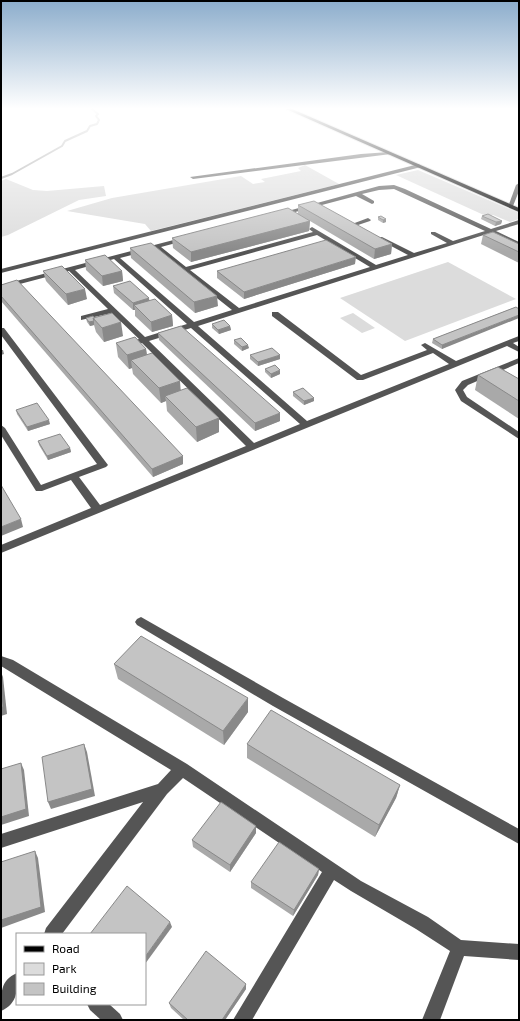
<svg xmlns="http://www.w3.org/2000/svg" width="520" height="1021" font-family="'Exo 2',sans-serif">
  <rect width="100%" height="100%" fill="#fff"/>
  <g fill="#dcdcdc">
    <polygon points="305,165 339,184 151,231 145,224 67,211 112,198 241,176 253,184 265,182 261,179 301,171 298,168"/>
    <polygon points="418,170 519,213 519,219 510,222 493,215 486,216 396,175"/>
    <polygon points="6,179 33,190 47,191 104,186 106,196 79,200 8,235 1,237 1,181"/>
    <polygon points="448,262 516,299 405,341 340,298"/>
    <polygon points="353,313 375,328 362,333 340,318"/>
  </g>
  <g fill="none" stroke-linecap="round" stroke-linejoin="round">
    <polyline stroke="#a3a3a3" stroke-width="2" points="1,178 12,174 62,146 65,141 87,131 90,126 97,124 99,120 96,116 98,114 92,109"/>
    <defs>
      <polygon id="major" points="286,109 292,109 519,208 519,212"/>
    </defs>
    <use href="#major" stroke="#dbdbdb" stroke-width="2"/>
    <g fill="#555" fill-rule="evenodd">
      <polygon points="389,152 391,154 193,179 190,177 361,154"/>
      <polygon points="419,164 421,167 1,273 1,269"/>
      <polygon points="519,183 519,191 513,206 508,207 516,185"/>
      <path d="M394 185 405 189 491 229 519 220V224L496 231 519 242V246L490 233 198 326 307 421 449 364 433 353 363 380H357L272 316V312H278L361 375 427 350 421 345 425 343 456 361 519 336V341L513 343 519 347V352L507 346 1 553V545L91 508 71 480 42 491H36L1 435V425L5 428 41 485 97 464 1 335V328H4L108 465 106 467 79 477 100 505 246 446 142 343 129 346V342L139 339 112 313 81 320V316L108 309 69 271 1 289V285L185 237 187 238V240L161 247 186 267 313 232 309 229 312 227 376 265 408 255 378 239V237H382L414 253 447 243 431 234V232H435L453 241 485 231 394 189 379 190 362 194 374 201V203L372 204 356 196 280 216 277 214 379 186ZM317 235 370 267 239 308 190 270ZM155 249 232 310 194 322 120 258ZM114 259 187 324 145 337 75 270ZM191 328 300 424 254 443 149 341Z"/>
      <polygon points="368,218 371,220 370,221 355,226 352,224"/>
      <polygon points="519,358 519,363 468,385 463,390 467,397 519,432 519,439 461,401 455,390 462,381"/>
      <polygon points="141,617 283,698 519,829 519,844 273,706 137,625 135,622 137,619"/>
      <polygon points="1,656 13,660 187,764 361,881 428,917 461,940 519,944 519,960 464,956 440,1020 422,1020 450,951 416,929 351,891 334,880 252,1020 233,1020 322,872 183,778 167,794 62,934 44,934 46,928 143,802 1,848 1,834 158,784 171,770 1,666"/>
      <path d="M17 973C17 989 19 1003 1 1011 1 994 0 980 17 973Z"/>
      <polygon points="87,1004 109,1004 120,1014 123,1020 101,1020 90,1010"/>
    </g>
    <use href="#major" fill="#000" fill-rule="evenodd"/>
  </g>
  <g fill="#a9a9a9">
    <polygon points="298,205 392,244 391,254 374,259 310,221 309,231 191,262 173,248 172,238 298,214"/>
    <polygon points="482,216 502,221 501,224 495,226 481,219"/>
    <polygon points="378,217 386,219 386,222 383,223 378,220"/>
    <polygon points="483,235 519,244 519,263 481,244"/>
    <polygon points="130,248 218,306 195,313 131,258"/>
    <polygon points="85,260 122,271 123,281 103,286 86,270"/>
    <polygon points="355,264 244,299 217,278 217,271"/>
    <polygon points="43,271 87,299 68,305 46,281"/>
    <polygon points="1,285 183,464 153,477 1,301"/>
    <polygon points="113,286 150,301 172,315 173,326 152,332 135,316 135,310 133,310 114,293"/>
    <polygon points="516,307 442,349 432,343 433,339"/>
    <polygon points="86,318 95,318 123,336 104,342 96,332 94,325 90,326 87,322"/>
    <polygon points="212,324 230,326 231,330 219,334 212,328"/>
    <polygon points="158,333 280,421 255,431 159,340"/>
    <polygon points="234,340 249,348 242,351 234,344"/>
    <polygon points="116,343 146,349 147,355 181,390 219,418 219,432 197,442 167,411 166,401 161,403 133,374 132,368 129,369 118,357"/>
    <polygon points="250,355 280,359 258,366 250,359"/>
    <polygon points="265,369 280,374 271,378 265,372"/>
    <polygon points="478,375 519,379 519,419 475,390"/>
    <polygon points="293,392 314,398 314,401 304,405 293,396"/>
    <polygon points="16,410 50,424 28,431 17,414"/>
    <polygon points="38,441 70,448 71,452 48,460 39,445"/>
    <polygon points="114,664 248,712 224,745 118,679"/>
    <polygon points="247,744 400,785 396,798 375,837 247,758"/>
    <polygon points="256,826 256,833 230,872 193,847 192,840"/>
    <polygon points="319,869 318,875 293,916 251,888 251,882"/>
    <polygon points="246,984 246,989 225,1020 184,1020 171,1008 169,1003"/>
  </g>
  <g fill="#898989">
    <polygon points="386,219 386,222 383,223 383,220"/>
    <polygon points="310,221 309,231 191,262 191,252"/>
    <polygon points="502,221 501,224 495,226 496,222"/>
    <polygon points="392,244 391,254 374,259 375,249"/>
    <polygon points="356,257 355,264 244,299 244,292"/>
    <polygon points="122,271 123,281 103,286 102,276"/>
    <polygon points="85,289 87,299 68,305 66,294"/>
    <polygon points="217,296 218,306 195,313 194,302"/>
    <polygon points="149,298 150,305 134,305 135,310 133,310 133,303"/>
    <polygon points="172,315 173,326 152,332 151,322"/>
    <polygon points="519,315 519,318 442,349 442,345"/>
    <polygon points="94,321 94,325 90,326 89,322"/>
    <polygon points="121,322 123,336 104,342 102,328"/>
    <polygon points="230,326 231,330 219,334 218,330"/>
    <polygon points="248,345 249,348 242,351 242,347"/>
    <polygon points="146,349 148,363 131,360 132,368 129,369 127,355"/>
    <polygon points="1,350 3,350 4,354 1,355"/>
    <polygon points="280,355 280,359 258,366 258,362"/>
    <polygon points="280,370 280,374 271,378 271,374"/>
    <polygon points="180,381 181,395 165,396 166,401 161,403 159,388"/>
    <polygon points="314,398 314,401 304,405 304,401"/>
    <polygon points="280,413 280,421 255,431 255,423"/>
    <polygon points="219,418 219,432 197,442 196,427"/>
    <polygon points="49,420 50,424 28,431 27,427"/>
    <polygon points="70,448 71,452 48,460 47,456"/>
    <polygon points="183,456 183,464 153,477 152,469"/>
    <polygon points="21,519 23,527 1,536 1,527"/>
    <polygon points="1,672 3,677 7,714 1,716"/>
    <polygon points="248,698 248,712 224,745 223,731"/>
    <polygon points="84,744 87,752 95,796 51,809 48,802"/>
    <polygon points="21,763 24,770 29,816 1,825 1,817"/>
    <polygon points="400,785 396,798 375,837 379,825"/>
    <polygon points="256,826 256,833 230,872 230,865"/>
    <polygon points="35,851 38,858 45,912 1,928 1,920"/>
    <polygon points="319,869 318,875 293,916 294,910"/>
    <polygon points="170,922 172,927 145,964 145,957"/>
    <polygon points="246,984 246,989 225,1020 222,1020"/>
  </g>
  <g fill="#c4c4c4" stroke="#898989">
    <polygon points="314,201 392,244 375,249 298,205"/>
    <polygon points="288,208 310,221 191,252 172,238"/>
    <polygon points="488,214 502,221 496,222 482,216"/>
    <polygon points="381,216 386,219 383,220 378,217"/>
    <polygon points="493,232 519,244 519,252 483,235"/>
    <polygon points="326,240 356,257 244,292 217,271"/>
    <polygon points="151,243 217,296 194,302 130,248"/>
    <polygon points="105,255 122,271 102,276 85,260"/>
    <polygon points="62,266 85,289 66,294 43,271"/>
    <polygon points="17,280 183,456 152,469 1,296 1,285"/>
    <polygon points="130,281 149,298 133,303 113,286"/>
    <polygon points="155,299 172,315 151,322 134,305"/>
    <polygon points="516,307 519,309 519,315 442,345 433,339"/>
    <polygon points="112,313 121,322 102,328 93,318"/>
    <polygon points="93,316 95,318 93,318 94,321 89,322 86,318"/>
    <polygon points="224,320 230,326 218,330 212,324"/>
    <polygon points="181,326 280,413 255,423 158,333"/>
    <polygon points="135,337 146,349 127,355 116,343"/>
    <polygon points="241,338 248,345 242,347 234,340"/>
    <polygon points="272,348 280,355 258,362 250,355"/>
    <polygon points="152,353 180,381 159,388 131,360"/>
    <polygon points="275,365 280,370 271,374 265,369"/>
    <polygon points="498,367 519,379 519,401 478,375"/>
    <polygon points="187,388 219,418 196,427 165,396"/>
    <polygon points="303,388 314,398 304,401 293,392"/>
    <polygon points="37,403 49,420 27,427 16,410"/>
    <polygon points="60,434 70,448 47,456 38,441"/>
    <polygon points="1,485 21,519 1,527"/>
    <polygon points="141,636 248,698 223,731 114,664"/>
    <polygon points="1,682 3,707 1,707"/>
    <polygon points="271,710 400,785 379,825 247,744"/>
    <polygon points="84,744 92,789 48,802 42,757"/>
    <polygon points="21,763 26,809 1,817 1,769"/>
    <polygon points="221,802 256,826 230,865 192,840"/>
    <polygon points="279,842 319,869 294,910 251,882"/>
    <polygon points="35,851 41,907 1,920 1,862"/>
    <polygon points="127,886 170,922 145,957 145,934 90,934"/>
    <polygon points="206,951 246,984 222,1020 188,1020 169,1003"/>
  </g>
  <linearGradient id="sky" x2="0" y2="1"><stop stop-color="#8cadcc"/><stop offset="0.43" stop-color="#fff"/><stop offset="1" stop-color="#fff" stop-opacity="0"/></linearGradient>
  <rect width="520" height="252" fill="url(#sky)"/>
  <rect width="520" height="1021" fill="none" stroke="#000000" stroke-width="4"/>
  <rect x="16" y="933" width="130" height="72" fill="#ffffff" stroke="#999999"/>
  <rect x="24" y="946" width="20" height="6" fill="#000000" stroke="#999999"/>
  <text x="52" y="953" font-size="12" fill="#000000">Road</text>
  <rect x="24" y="963" width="20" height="12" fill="#dcdcdc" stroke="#999999"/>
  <text x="52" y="973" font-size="12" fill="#000000">Park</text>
  <rect x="24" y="983" width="20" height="12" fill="#c4c4c4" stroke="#999999"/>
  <text x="52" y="993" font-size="12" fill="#000000">Building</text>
</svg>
